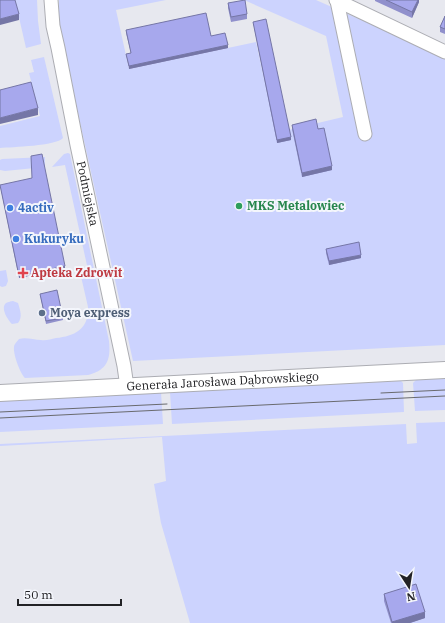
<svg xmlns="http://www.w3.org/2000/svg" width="445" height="623" font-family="'IBM Plex Serif',serif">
  <rect width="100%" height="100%" fill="#e7e8ef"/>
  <g fill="#ccd3fe">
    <polygon points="15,0 37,0 38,21 41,44 26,48"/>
    <polygon points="59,0 166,0 116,10 129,69 256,42 276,133 343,117 326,36 244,0 316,0 445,57 445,345 133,361 63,46 59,21"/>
    <path d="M44 57 63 138C56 146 12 147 0 148V126L40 116 29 73 34 72 31 60Z"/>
    <path d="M68 153 70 154 109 341C111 360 107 370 88 375L25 378C20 373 13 354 14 347 14 344 17 342 19 339 26 337 34 340 41 340 46 341 51 339 56 338 75 336 89 329 88 307L80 272 88 270 65 165 52 167 64 154Z"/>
    <polygon points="45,157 45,167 5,171 0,170 0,160 2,159"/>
    <polygon points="6,270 8,281 6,286 2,287 0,286 0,271"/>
    <path d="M13 301 18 303C20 310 23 317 18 323L12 324C8 320 0 308 6 303 8 302 12 301 13 301Z"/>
    <polygon points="445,378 445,410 415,411 413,383 416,380"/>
    <polygon points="401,381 403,383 404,412 172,424 170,392"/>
    <polygon points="161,392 163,424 0,432 0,400"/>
    <polygon points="445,422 445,623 190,623 161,523 154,484 166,481 162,437 0,446 0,444 406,424 407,444 417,443 416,423"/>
  </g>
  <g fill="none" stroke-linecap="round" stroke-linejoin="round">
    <defs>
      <g id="minor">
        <path id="s1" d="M51 0 53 26 58 48 77 145 124 366 127 387"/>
        <polyline points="336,0 445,52"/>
        <polyline points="337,1 365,134"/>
      </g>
      <g id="tertiary">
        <path id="s2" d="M0 393 445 370"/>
      </g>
    </defs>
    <use href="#minor" stroke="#acadb3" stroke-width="15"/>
    <use href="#tertiary" stroke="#acadb3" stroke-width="18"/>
    <use href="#minor" stroke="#fff" stroke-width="13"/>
    <use href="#tertiary" stroke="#fff" stroke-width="16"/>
    <g stroke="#696a6e" stroke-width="1">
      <polyline points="381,393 445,390"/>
      <polyline points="0,412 167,404"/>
      <polyline points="0,418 445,396"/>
    </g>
  </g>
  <g fill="#9090cc">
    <polygon points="375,0 419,0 419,2 412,18 375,1"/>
    <polygon points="228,3 247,14 247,19 231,22 228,8"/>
    <polygon points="445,16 445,34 440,32 440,27"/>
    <polygon points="253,22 291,140 277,143"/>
    <polygon points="126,30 211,36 228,48 129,69 126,54 131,53 126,33"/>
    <polygon points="292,125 318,129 332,170 302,177 292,129"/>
    <polygon points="0,185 65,268 19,278"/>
    <polygon points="326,249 361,258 329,265 326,253"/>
    <polygon points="40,294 63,318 63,320 46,324"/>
    <polygon points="384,594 425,618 410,623 391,623 384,601"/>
  </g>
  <g fill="#7576a6">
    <polygon points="418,0 419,0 419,2 412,18 412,12"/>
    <polygon points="19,14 19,20 0,25 0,19"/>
    <polygon points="228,45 228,48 129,69 129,66"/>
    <polygon points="38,108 38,115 0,124 0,118"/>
    <polygon points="291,137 291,140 277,143 277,140"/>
    <polygon points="332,166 332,170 302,177 302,173"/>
    <polygon points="361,255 361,258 329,265 329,261"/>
    <polygon points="65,266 65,268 19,278 19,276"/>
    <polygon points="425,612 425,618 410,623 392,623 392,622"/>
  </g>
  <g fill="#a7a8ed" stroke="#7576a6">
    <polygon points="0,0 15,0 19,14 0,19"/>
    <polygon points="245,0 247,14 231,17 228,3"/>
    <polygon points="386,0 418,0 412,12"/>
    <polygon points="206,13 211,36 225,33 228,45 129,66 126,54 131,53 126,30"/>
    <polygon points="445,16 445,29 440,27"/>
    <polygon points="266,19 291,137 277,140 253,22"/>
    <polygon points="31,82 38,108 0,118 0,90"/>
    <polygon points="316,119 318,129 324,128 332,166 302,173 292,125"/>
    <polygon points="42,154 65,266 19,276 0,185 32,178 31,156"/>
    <polygon points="359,242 361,255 329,261 326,249"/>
    <polygon points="57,290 63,318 46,321 40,294"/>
    <polygon points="416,584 425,612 392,622 384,594"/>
  </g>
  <circle fill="#2e9e5b" stroke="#f4f6fc" stroke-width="1.5" cx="239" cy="206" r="4"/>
  <g fill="#3f7fe0" stroke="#f4f6fc" stroke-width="1.5">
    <circle cx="10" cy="208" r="4"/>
    <circle cx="16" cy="239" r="4"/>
  </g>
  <path fill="#e0444e" stroke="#f4f6fc" stroke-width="1.5" d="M21 267h4v4h4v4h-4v4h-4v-4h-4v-4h4z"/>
  <circle fill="#5c6f8a" stroke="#f4f6fc" stroke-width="1.5" cx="42" cy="313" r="4"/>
  <g text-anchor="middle" stroke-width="4" stroke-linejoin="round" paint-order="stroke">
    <g font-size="12" fill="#222225" stroke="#f4f6fc">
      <text dy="4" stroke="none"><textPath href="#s1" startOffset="197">Podmiejska</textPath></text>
      <text dy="4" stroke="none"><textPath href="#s2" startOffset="223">Generała Jarosława Dąbrowskiego</textPath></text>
    </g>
    <g font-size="12" font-weight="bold" fill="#27864d" stroke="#f4f6fc" text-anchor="start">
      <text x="247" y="210">MKS Metalowiec</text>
    </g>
    <g font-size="12" font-weight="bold" fill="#366cbe" stroke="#f4f6fc" text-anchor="start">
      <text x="18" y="212">4activ</text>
      <text x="24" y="243">Kukuryku</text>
    </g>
    <g font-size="12" font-weight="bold" fill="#be3a42" stroke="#f4f6fc" text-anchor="start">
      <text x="31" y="277">Apteka Zdrowit</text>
    </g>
    <g font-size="12" font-weight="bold" fill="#4e5e75" stroke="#f4f6fc" text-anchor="start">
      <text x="50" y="317">Moya express</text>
    </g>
  </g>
  <g transform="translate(409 587) rotate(168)" stroke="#f4f6fc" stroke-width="3" paint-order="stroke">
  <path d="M0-3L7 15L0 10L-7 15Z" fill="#222225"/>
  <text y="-6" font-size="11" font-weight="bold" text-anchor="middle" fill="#222225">N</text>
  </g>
  <path d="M18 599v6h103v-6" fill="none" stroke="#222225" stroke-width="2"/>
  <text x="24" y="599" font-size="12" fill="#222225" stroke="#f4f6fc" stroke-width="3" paint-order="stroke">50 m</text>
</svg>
